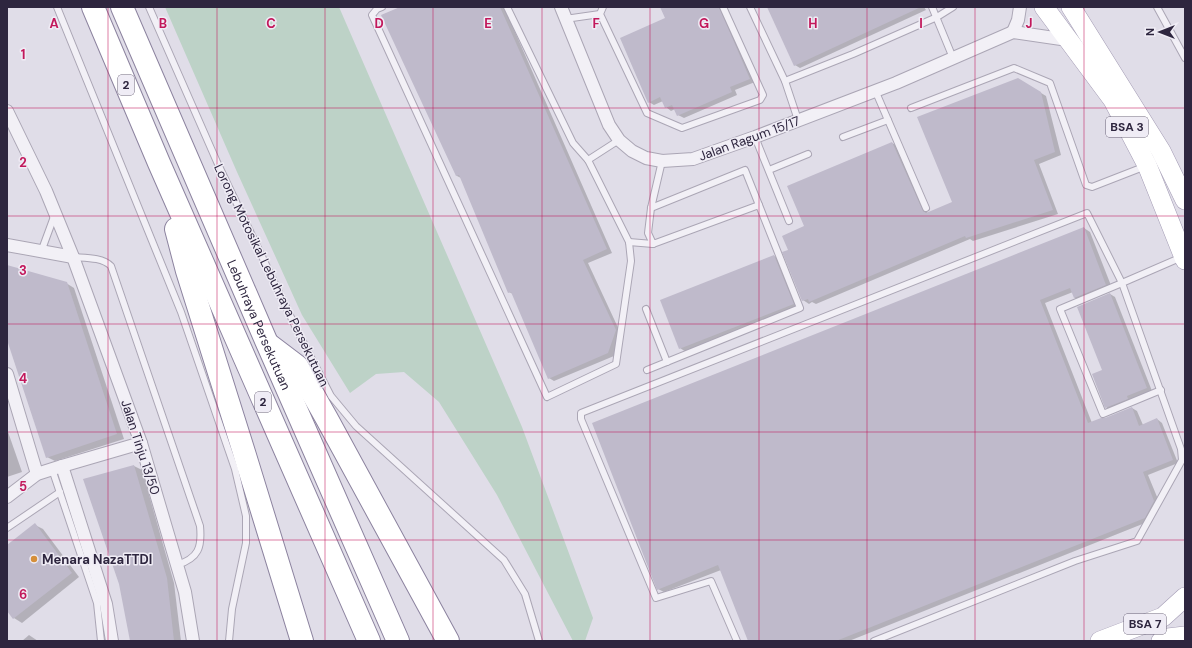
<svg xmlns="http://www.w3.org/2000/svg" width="1192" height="648" font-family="'DM Sans',sans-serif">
  <rect width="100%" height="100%" fill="#e0dde8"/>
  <polygon fill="#bdd2c7" points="165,7 339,7 522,427 593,618 585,641 573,641 497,495 439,402 404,372 376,374 350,393 302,315 237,172"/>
  <g fill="#0003">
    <polygon points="402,7 504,7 612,253 588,263 621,334 614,356 554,381 549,378 513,294 509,292 461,178 457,176 383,15"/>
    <polygon points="661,7 723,7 755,82 735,90 737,95 684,118 678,115 675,109 671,111 666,107 663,101 654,105 649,102 666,19"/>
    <polygon points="768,7 924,7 926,10 800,68 795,65"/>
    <polygon points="1018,79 1046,96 1061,155 1039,164 1058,214 973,241 970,239 816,304 812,302 809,304 803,300 789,250 805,227 789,187 892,143 898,146 928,214 953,203"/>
    <polygon points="1084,228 1090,232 1112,288 1081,301 1075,298 1073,292 1045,303 1092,423 1105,419 1132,408 1137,411 1143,425 1157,419 1162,423 1178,463 1148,475 1160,504 1150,521 849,641 749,641 721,570 664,592 658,589"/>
    <polygon points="774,256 780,260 799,308 686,352 680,348"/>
    <polygon points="7,266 66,283 74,288 124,439 55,461 47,457 7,336"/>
    <polygon points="1110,294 1115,297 1152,391 1112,411 1106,407 1104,370"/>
    <polygon points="7,429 22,472 7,477"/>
    <polygon points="134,466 142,470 174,583 181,641 131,641 120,583"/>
    <polygon points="35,525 43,529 79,577 22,623 14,618 7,609 7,546"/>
    <polygon points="29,635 38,641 22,641"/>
  </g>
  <g fill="#bfbacb">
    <polygon points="400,7 500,7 607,249 583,260 616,330 608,353 548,379 511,292 508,293 459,175 456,176 381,15"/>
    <polygon points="660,7 719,7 750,79 730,87 732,92 677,116 672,105 665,108 660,97 648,103 620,38 665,18"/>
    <polygon points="767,7 921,7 794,66"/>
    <polygon points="1018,78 1041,92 1055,152 1034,160 1053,210 966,238 965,236 809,302 808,299 802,301 782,252 788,250 782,236 804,226 787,186 892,142 923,211 926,213 952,202 917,117"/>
    <polygon points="1084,227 1106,285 1074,298 1070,288 1040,300 1088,423 1101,418 1105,418 1132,407 1139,426 1157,418 1173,460 1143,472 1154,501 1145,518 836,641 748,641 718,565 657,590 592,423"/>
    <polygon points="774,255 794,304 679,349 660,300"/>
    <polygon points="7,265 67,282 117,434 46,458 7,340"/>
    <polygon points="1110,293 1147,388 1127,396 1128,399 1105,408 1092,374 1102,370 1077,307"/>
    <polygon points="134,465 167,578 174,641 130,641 119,584 83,479"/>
    <polygon points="35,523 72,573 13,619 7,611 7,545"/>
  </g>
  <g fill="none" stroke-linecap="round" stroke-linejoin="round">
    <defs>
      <g id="lane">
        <polyline points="57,7 181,312 235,469 246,516 246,543 232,609 229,641"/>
        <polyline points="149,7 217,162 298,332 331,396 356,426 504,560 525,594 539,641"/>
        <polyline points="382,7 377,9 372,15 547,397 616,364 631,261 629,242 588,160 573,143 507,7"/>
        <polyline points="603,7 600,14 647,113 682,128 760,100 763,95 723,7"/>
        <polyline points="750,7 785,81 798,120"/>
        <polyline points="932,7 953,58"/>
        <polyline points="1157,7 1185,58"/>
        <polyline points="565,19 600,14"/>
        <polyline points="785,81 853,54 937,17 953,7"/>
        <polyline points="875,90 926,208"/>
        <polyline points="911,108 1014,68 1050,83 1086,185 1092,187 1146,166"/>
        <polyline points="755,137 789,221"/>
        <polyline points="843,137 888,120"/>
        <polyline points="588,160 619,140"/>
        <polyline points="662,161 651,208 648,233 653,244 759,205"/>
        <polyline points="769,170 808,154"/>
        <polyline points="629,242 653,244"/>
        <polyline points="41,252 55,214"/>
        <path d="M73 257C85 258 102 257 111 266L200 526C202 547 199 558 177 565"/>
        <polyline points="646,309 667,362"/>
        <polyline points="647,370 800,308 745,170 651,208"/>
        <polyline points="52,469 97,603 101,641"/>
        <polyline points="7,528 60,492"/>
        <polyline points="737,641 711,581 656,598 581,419 581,413 1087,213 1122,283 1060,309 1103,414 1161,390"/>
        <polyline points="874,641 1075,561 1137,541 1182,460 1181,449 1122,283 1182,257"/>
      </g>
      <g id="street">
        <polyline points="561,7 609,125 619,140 632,151 646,158 662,161 693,159 755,137 896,83 1013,32 1068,40"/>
        <polyline points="1013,32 1018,20 1020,7"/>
        <polyline points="7,111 46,191 73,257 141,443 185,592 193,641"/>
        <polyline points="7,245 73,257"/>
        <polyline points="7,374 37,474"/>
        <polyline points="62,466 106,604 112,641"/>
        <polyline points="7,497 37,474 62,466 141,443"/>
      </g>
      <g id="primary">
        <polyline points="1044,7 1113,100 1147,165 1185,260"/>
        <polyline points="1071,7 1161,151 1185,200"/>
        <polyline points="1100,641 1163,617 1185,597"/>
        <polyline points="1161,641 1168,638 1185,636"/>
      </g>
      <g id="highway">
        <polyline points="93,7 159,163 369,641"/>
        <path id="s1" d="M122 7 267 343 398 641"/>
        <polyline points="176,229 187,271 243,449 302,641"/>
        <polyline points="268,344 297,366 327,419 448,641"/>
      </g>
    </defs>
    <use href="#lane" stroke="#aba6b5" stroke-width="8"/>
    <use href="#street" stroke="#aba6b5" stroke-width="14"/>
    <use href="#primary" stroke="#a39bb4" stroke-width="20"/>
    <use href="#highway" stroke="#8c839f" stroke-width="24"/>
    <use href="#lane" stroke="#f2f0f6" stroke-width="6"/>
    <use href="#street" stroke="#f2f0f6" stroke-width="12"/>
    <use href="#primary" stroke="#fff" stroke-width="19"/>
    <use href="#highway" stroke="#fff" stroke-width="22"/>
  </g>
  <path fill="none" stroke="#c2185b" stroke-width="1" stroke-opacity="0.55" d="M108 7V641M217 7V641M325 7V641M433 7V641M542 7V641M650 7V641M759 7V641M867 7V641M975 7V641M1084 7V641M7 108H1185M7 216H1185M7 324H1185M7 432H1185M7 540H1185"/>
  <circle fill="#d58f3a" stroke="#efecf5" stroke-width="1.5" cx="34" cy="559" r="4"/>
  <g text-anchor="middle" stroke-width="3" stroke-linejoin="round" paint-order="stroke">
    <g fill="#efecf5" stroke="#686176" stroke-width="1">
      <rect x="118" y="75" width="16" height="20" rx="3"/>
      <rect x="1106" y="117" width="42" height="20" rx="3"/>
      <rect x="255" y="392" width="16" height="20" rx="3"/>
      <rect x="1124" y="614" width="42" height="20" rx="3"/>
    </g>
    <g font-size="12" font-weight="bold" fill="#2e263f">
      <text x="126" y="89">2</text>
      <text x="1127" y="131">BSA 3</text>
      <text x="263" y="406">2</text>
      <text x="1145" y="628">BSA 7</text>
    </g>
    <g font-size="13" fill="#2e263f" stroke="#efecf5">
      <text transform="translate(749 138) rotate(-20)" y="5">Jalan Ragum 15/17</text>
      <text transform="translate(272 275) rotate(64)" y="5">Lorong Motosikal Lebuhraya Persekutuan</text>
      <text dy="5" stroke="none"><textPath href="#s1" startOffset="346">Lebuhraya Persekutuan</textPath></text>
      <text transform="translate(141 447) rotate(72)" y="5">Jalan Tinju 13/50</text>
    </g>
    <g font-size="13" font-weight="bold" fill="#2e263f" stroke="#efecf5" text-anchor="start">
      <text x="42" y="564">Menara NazaTTDI</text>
    </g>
  </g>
  <g font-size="13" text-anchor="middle" font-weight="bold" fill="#c2185b" stroke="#efecf5" stroke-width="3" stroke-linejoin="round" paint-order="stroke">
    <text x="54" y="28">A</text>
    <text x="163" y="28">B</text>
    <text x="271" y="28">C</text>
    <text x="379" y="28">D</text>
    <text x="488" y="28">E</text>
    <text x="596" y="28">F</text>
    <text x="704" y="28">G</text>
    <text x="813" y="28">H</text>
    <text x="921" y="28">I</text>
    <text x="1029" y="28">J</text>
    <text x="23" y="59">1</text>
    <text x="23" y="167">2</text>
    <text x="23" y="275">3</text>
    <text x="23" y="383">4</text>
    <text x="23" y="491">5</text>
    <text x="23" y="599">6</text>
  </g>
  <rect width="1192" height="648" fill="none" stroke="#2e263f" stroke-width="16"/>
  <g transform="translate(1160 32) rotate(270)" stroke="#efecf5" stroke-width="3" paint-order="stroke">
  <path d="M0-3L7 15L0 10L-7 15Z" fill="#2e263f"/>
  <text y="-6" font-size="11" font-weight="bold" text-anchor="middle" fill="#2e263f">N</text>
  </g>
</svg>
